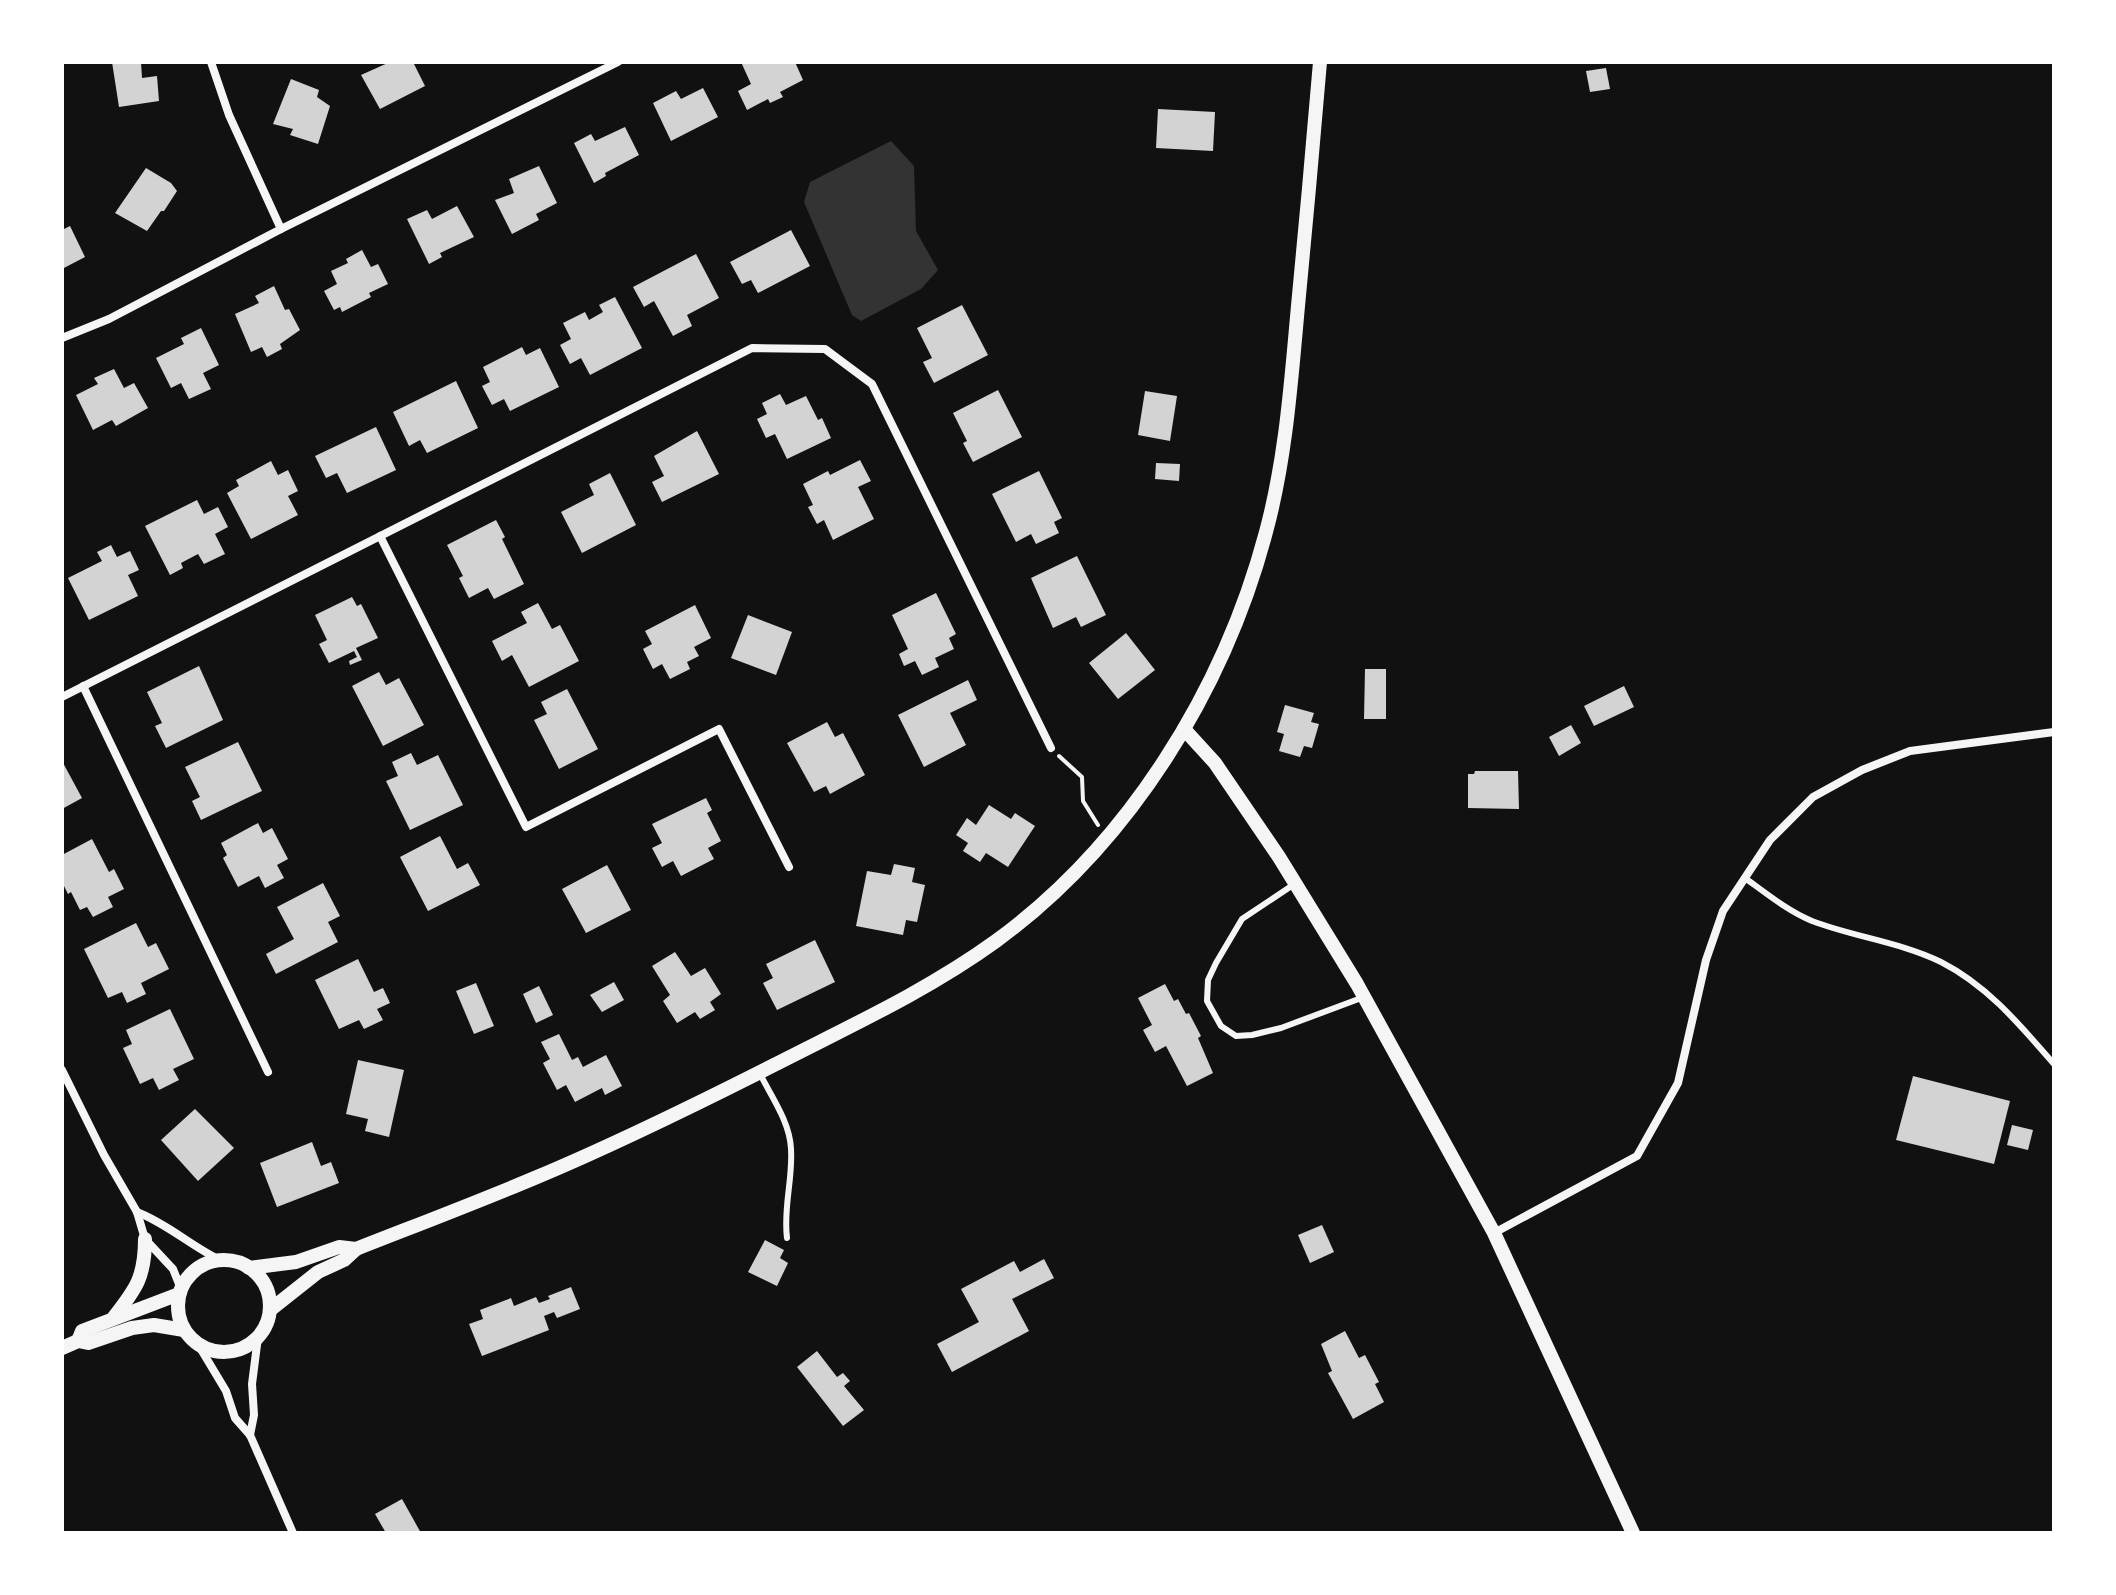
<svg xmlns="http://www.w3.org/2000/svg" width="2116" height="1595" font-family="'Space Grotesk',sans-serif">
  <rect width="100%" height="100%" fill="#111"/>
  <polygon fill="#333" points="891,141 914,166 916,231 938,270 921,289 861,321 852,315 804,202 810,182"/>
  <g fill="#d3d3d3">
    <polygon points="112,62 141,62 142,78 157,76 159,101 119,107"/>
    <polygon points="390,62 413,62 425,86 380,109 361,75"/>
    <polygon points="741,62 795,62 803,80 780,92 783,97 770,103 768,99 747,110 738,91 751,84"/>
    <polygon points="1606,68 1610,89 1590,92 1586,71"/>
    <polygon points="291,79 319,90 317,97 330,106 318,144 290,135 293,129 273,124"/>
    <polygon points="703,88 718,117 671,141 653,103 676,91 681,99"/>
    <polygon points="1158,109 1215,112 1213,151 1156,148"/>
    <polygon points="625,127 639,155 605,173 606,176 594,183 574,143 591,134 595,141"/>
    <polygon points="539,166 557,203 536,214 539,220 512,234 495,200 514,193 509,179"/>
    <polygon points="146,168 171,183 177,191 164,211 161,211 147,231 115,213"/>
    <polygon points="457,206 474,237 440,253 442,257 429,264 407,219 427,210 432,219"/>
    <polygon points="70,226 85,257 62,269 62,230"/>
    <polygon points="791,230 810,266 758,293 751,280 742,284 730,262"/>
    <polygon points="362,250 371,267 378,264 388,284 369,293 371,297 342,312 340,307 334,310 324,291 337,284 331,271 348,263 346,259"/>
    <polygon points="696,254 719,298 687,315 692,326 673,336 654,301 644,307 633,287"/>
    <polygon points="274,286 285,310 289,309 300,330 280,344 282,349 267,357 262,347 251,352 235,314 259,303 255,296"/>
    <polygon points="615,297 642,348 590,375 581,358 570,364 560,345 571,339 563,323 585,312 589,320 603,312 599,305"/>
    <polygon points="962,305 988,355 934,383 923,362 932,358 917,328"/>
    <polygon points="201,328 219,365 203,373 211,389 189,399 181,383 171,388 156,358 184,344 181,338"/>
    <polygon points="522,347 526,355 540,348 559,387 510,411 504,399 492,405 482,386 490,382 483,367"/>
    <polygon points="114,369 124,388 134,383 148,408 116,426 112,420 93,430 76,395 98,384 94,378"/>
    <polygon points="456,381 478,428 427,453 420,440 409,446 393,412"/>
    <polygon points="998,390 1022,437 973,462 963,443 967,441 953,413"/>
    <polygon points="1145,391 1177,396 1170,441 1138,435"/>
    <polygon points="780,394 786,405 806,396 818,420 822,418 831,438 787,459 775,434 766,438 757,419 767,414 762,403"/>
    <polygon points="376,427 396,470 347,493 337,473 326,478 315,456"/>
    <polygon points="697,431 719,474 662,502 652,482 664,476 654,456"/>
    <polygon points="860,460 871,481 858,487 874,519 833,540 824,520 817,524 808,507 813,505 803,484 828,471 830,475"/>
    <polygon points="271,461 278,475 288,470 298,491 288,496 298,515 251,539 227,493 239,486 236,480"/>
    <polygon points="1156,463 1180,464 1179,481 1155,479"/>
    <polygon points="1039,471 1062,518 1054,522 1059,533 1036,544 1031,534 1016,542 992,494"/>
    <polygon points="610,473 636,525 582,553 561,512 594,495 589,484"/>
    <polygon points="197,500 204,514 218,507 228,527 215,534 225,554 204,564 198,554 181,563 183,568 170,575 145,526"/>
    <polygon points="496,520 505,537 502,539 524,584 494,599 488,588 469,598 459,578 463,576 447,545"/>
    <polygon points="111,545 117,557 130,551 139,570 128,575 138,596 89,620 68,578 102,561 97,552"/>
    <polygon points="1077,556 1106,615 1081,627 1076,617 1053,628 1031,578"/>
    <polygon points="936,593 956,634 949,638 954,649 935,658 939,667 922,675 915,661 904,666 899,654 908,649 892,615"/>
    <polygon points="352,597 357,606 361,604 378,638 356,648 362,660 350,665 349,661 357,657 354,651 329,663 319,644 327,640 315,615"/>
    <polygon points="538,603 552,629 560,625 579,661 529,687 512,655 502,661 492,641 527,623 521,612"/>
    <polygon points="695,605 711,638 694,647 699,656 687,662 690,669 670,679 662,664 653,669 643,649 652,644 645,631"/>
    <polygon points="748,615 792,632 776,675 731,658"/>
    <polygon points="1126,633 1155,670 1118,699 1089,663"/>
    <polygon points="199,666 223,720 166,748 155,726 162,723 147,692"/>
    <polygon points="1365,669 1386,669 1386,719 1364,719"/>
    <polygon points="379,672 386,685 399,678 424,725 383,746 352,686"/>
    <polygon points="968,680 977,700 950,713 966,745 924,767 898,715"/>
    <polygon points="1624,686 1634,707 1594,726 1584,706"/>
    <polygon points="567,689 598,749 559,769 534,720 547,714 541,702"/>
    <polygon points="1285,705 1314,713 1311,722 1319,724 1312,748 1304,746 1300,757 1279,751 1284,734 1277,732"/>
    <polygon points="827,722 835,737 843,733 865,775 830,794 826,786 814,792 787,743"/>
    <polygon points="1571,725 1581,743 1559,756 1549,737"/>
    <polygon points="238,742 262,791 201,820 192,801 200,797 185,767"/>
    <polygon points="411,753 417,765 438,755 463,805 410,830 386,781 398,776 392,762"/>
    <polygon points="62,761 82,798 62,809"/>
    <polygon points="1475,771 1518,771 1519,809 1468,808 1468,774 1474,774"/>
    <polygon points="706,798 712,810 707,813 721,841 708,848 714,859 681,876 673,861 662,867 652,848 662,843 652,824"/>
    <polygon points="989,805 1011,819 1015,813 1035,826 1008,867 986,853 980,862 963,851 968,843 956,835 967,818 976,825"/>
    <polygon points="258,823 263,833 272,828 288,859 277,865 284,878 265,888 259,876 238,887 223,858 227,855 221,843"/>
    <polygon points="440,836 457,869 468,863 480,885 428,911 400,857"/>
    <polygon points="92,839 109,872 114,869 124,889 108,897 113,907 93,917 87,907 80,910 71,892 68,894 62,882 62,855"/>
    <polygon points="894,864 915,868 912,882 925,885 917,922 906,920 903,935 856,926 867,871 891,875"/>
    <polygon points="607,865 631,910 586,933 562,889"/>
    <polygon points="323,883 340,916 328,922 338,942 276,974 266,954 294,939 277,907"/>
    <polygon points="136,923 148,947 156,943 169,969 141,983 146,994 127,1003 122,992 108,998 84,949"/>
    <polygon points="815,940 835,982 777,1010 763,983 773,978 766,964"/>
    <polygon points="675,952 691,976 705,968 721,994 710,1002 715,1010 700,1019 695,1012 677,1023 663,1001 670,995 652,966"/>
    <polygon points="358,959 374,992 383,988 390,1003 377,1009 383,1020 364,1029 359,1020 339,1029 315,980"/>
    <polygon points="614,982 624,1000 602,1012 590,995"/>
    <polygon points="476,983 494,1026 474,1034 456,991"/>
    <polygon points="1165,984 1174,1001 1178,999 1186,1014 1189,1013 1201,1036 1198,1038 1213,1073 1187,1086 1166,1046 1155,1052 1143,1030 1152,1025 1138,998"/>
    <polygon points="539,986 553,1015 536,1023 523,994"/>
    <polygon points="170,1009 194,1059 173,1069 179,1080 159,1090 153,1078 140,1084 123,1048 132,1044 126,1030"/>
    <polygon points="559,1034 572,1060 578,1057 583,1067 606,1055 622,1086 605,1095 602,1088 575,1102 566,1085 557,1090 543,1063 550,1059 541,1042"/>
    <polygon points="358,1060 404,1070 389,1137 365,1131 368,1119 346,1114"/>
    <polygon points="1913,1076 2010,1101 1994,1164 1896,1140"/>
    <polygon points="195,1109 234,1148 198,1181 161,1140"/>
    <polygon points="2012,1125 2033,1130 2028,1150 2007,1145"/>
    <polygon points="312,1142 321,1166 331,1162 339,1183 277,1207 260,1163"/>
    <polygon points="1322,1225 1334,1252 1310,1263 1298,1235"/>
    <polygon points="765,1240 784,1250 780,1258 788,1263 777,1286 748,1272"/>
    <polygon points="1044,1259 1054,1278 1012,1299 1029,1331 952,1372 937,1344 979,1322 961,1289 1014,1261 1020,1272"/>
    <polygon points="571,1287 580,1309 557,1318 554,1312 544,1316 549,1330 482,1356 469,1324 483,1319 480,1310 511,1298 514,1306 536,1297 539,1303 550,1299 548,1296"/>
    <polygon points="1345,1331 1359,1358 1365,1355 1379,1382 1375,1384 1384,1402 1353,1419 1328,1373 1332,1371 1321,1344"/>
    <polygon points="817,1351 837,1377 843,1373 850,1381 844,1386 864,1410 843,1426 797,1367"/>
    <polygon points="402,1499 421,1533 386,1533 375,1514"/>
  </g>
  <g fill="none" stroke-linecap="round" stroke-linejoin="round">
    <polyline stroke="#f5f5f5" stroke-width="4" points="1059,756 1082,777 1083,801 1098,825"/>
    <g stroke="#f5f5f5" stroke-width="6">
      <path d="M1745 878C1767 894 1788 911 1812 921 1854 937 1900 942 1941 962 1988 986 2020 1025 2054 1064"/>
      <polyline points="1296,883 1242,919 1216,963 1208,980 1207,1001 1221,1026 1236,1036 1252,1035 1281,1028 1364,997"/>
      <path d="M759 1072C771 1096 790 1122 791 1149 793 1179 783 1208 787 1238"/>
    </g>
    <g stroke="#f5f5f5" stroke-width="8">
      <polyline points="211,62 229,115 281,229"/>
      <polyline points="62,338 109,319 281,229 618,62"/>
      <polyline points="380,536 526,827 719,729 789,867"/>
      <polyline points="83,686 268,1072"/>
      <polyline points="62,697 752,348 825,349 872,384 1051,748"/>
      <polyline points="62,1070 104,1155 137,1212 145,1239 173,1269 181,1289"/>
      <path d="M137 1212C168 1224 192 1247 222 1261"/>
      <polyline points="1494,1233 1637,1156 1678,1083 1706,960 1723,911 1770,840 1813,797 1862,770 1910,751 2054,732"/>
      <polyline points="199,1346 226,1391 235,1418 250,1435 293,1533"/>
      <polyline points="250,1435 254,1415 252,1384 258,1337"/>
    </g>
    <g stroke="#f5f5f5" stroke-width="14">
      <polyline points="1184,729 1215,763 1279,857 1357,984 1494,1233 1633,1533"/>
      <circle cx="224" cy="1306" r="46"/>
      <polyline points="249,1268 296,1262 339,1247 356,1249"/>
      <path d="M270 1310 318 1272 344 1260 356 1249C417 1225 478 1202 537 1177 618 1143 697 1104 774 1065 850 1026 927 991 996 941 1129 844 1224 690 1266 532 1286 458 1291 382 1298 306 1306 225 1313 143 1320 62"/>
      <path d="M114 1317C136 1289 145 1277 145 1239"/>
      <polyline points="78,1341 82,1331 179,1294"/>
      <polyline points="62,1348 78,1341 88,1343 132,1328 154,1325 184,1330"/>
    </g>
  </g>
  <rect width="2116" height="1595" fill="none" stroke="#ffffff" stroke-width="128"/>
</svg>
